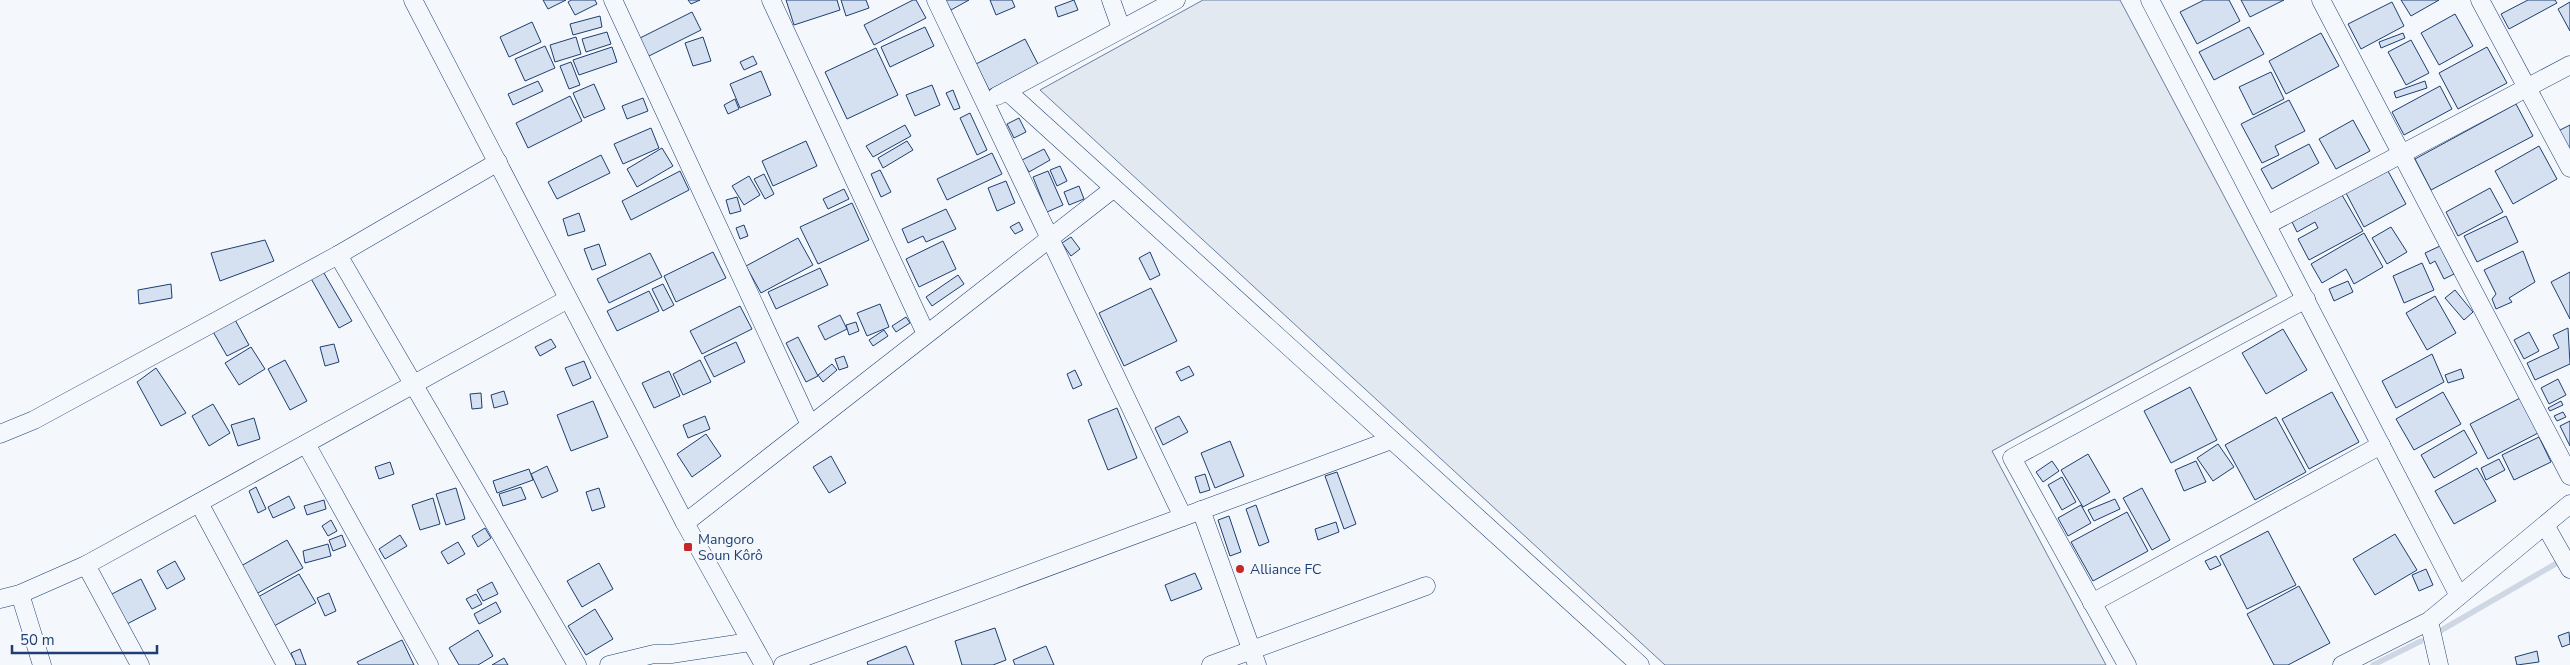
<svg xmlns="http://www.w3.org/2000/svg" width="2570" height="665" font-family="'Nunito Sans',sans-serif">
  <rect width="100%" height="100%" fill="#f4f7fb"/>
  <polygon fill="#e3e9f0" stroke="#687fa3" points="1203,0 2120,0 2277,296 1992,451 2106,665 1665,665 1040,90"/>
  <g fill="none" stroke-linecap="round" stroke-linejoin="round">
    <g stroke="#cfd7e4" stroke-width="5.5">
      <polyline points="2440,631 2557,563"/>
      <polyline points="2373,665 2421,641"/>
    </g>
  </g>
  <g fill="#d5e0f0" stroke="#1d3f73">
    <polygon points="543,0 566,0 548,9"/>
    <polygon points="571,0 595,0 597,4 575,15 568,2"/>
    <polygon points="688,0 700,0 691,4"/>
    <polygon points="786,0 837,0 840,10 794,25"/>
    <polygon points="841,0 866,0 869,8 846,16"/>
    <polygon points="913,0 916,0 926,18 874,45 864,25"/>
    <polygon points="945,0 969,0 951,10"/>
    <polygon points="990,0 1012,0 1015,7 996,15"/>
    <polygon points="1074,0 1078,10 1058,17 1055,7"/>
    <polygon points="2204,0 2229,0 2240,21 2197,44 2180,12"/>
    <polygon points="2241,0 2284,0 2250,17"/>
    <polygon points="2401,0 2439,0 2411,16"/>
    <polygon points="2528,0 2555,0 2557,3 2509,29 2501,14"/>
    <polygon points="2392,2 2404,26 2361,49 2348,24"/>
    <polygon points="2570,2 2570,31 2558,9"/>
    <polygon points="692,12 701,30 647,57 638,39"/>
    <polygon points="2455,14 2473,46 2439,65 2421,33"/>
    <polygon points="600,16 602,27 573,35 570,24"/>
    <polygon points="532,22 541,42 509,57 500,37"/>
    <polygon points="925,27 934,46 890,67 881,47"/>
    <polygon points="2249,27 2264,54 2214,80 2199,52"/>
    <polygon points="607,32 611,44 586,52 582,39"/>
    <polygon points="2321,33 2339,66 2286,94 2269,61"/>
    <polygon points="2403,33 2405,38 2381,48 2379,42"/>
    <polygon points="576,37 581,54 555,62 550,45"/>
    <polygon points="703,37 711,61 693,66 685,43"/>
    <polygon points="1025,39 1038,64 989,90 976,64"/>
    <polygon points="2411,40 2429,73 2406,85 2388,52"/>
    <polygon points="545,46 555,68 525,81 515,59"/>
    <polygon points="612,47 617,62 579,75 573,60"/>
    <polygon points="2487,47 2507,83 2458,109 2439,73"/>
    <polygon points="876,48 898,95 847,119 825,72"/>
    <polygon points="753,56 757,64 744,70 740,62"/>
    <polygon points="571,62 580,85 569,89 560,66"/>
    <polygon points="761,71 771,95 740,108 730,84"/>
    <polygon points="2271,72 2284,99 2253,115 2239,87"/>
    <polygon points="538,81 543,91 513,105 508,94"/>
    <polygon points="2425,81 2427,88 2396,98 2394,92"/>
    <polygon points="594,84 605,109 584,118 573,93"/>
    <polygon points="932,85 940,105 915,116 906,95"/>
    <polygon points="2440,86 2452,109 2404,135 2392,112"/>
    <polygon points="953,90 960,108 954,110 946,93"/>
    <polygon points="570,96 582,121 528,148 516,123"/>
    <polygon points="643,98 648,111 627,119 622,106"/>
    <polygon points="735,99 739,109 728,114 724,105"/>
    <polygon points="2289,100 2305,131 2275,146 2279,155 2262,163 2241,124"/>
    <polygon points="2516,104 2533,136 2431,190 2415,159"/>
    <polygon points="970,113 987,150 977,155 960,118"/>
    <polygon points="1019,118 1026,132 1014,138 1007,124"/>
    <polygon points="2353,120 2370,151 2336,169 2319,139"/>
    <polygon points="905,125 911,136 873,157 866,146"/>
    <polygon points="2570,125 2570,153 2558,131"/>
    <polygon points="651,128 659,148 623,164 614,144"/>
    <polygon points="806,141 817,166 773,186 762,161"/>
    <polygon points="907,141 913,150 883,168 878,158"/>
    <polygon points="2309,144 2319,163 2272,189 2261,169"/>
    <polygon points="2539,146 2557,179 2513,204 2495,171"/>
    <polygon points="662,148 673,166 637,187 627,169"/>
    <polygon points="1044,149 1050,160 1029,172 1022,160"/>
    <polygon points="992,153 1002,174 947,200 937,179"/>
    <polygon points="601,155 610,173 557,199 548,182"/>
    <polygon points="1060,166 1067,181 1057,186 1050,170"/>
    <polygon points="880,170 891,192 881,197 871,174"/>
    <polygon points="680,171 689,190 631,220 622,201"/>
    <polygon points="1048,171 1063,205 1047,212 1033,177"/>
    <polygon points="2388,171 2406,204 2364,227 2346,193"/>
    <polygon points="764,174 774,194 765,199 754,179"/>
    <polygon points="749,176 760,195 744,205 732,186"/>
    <polygon points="1006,181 1015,203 997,211 988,188"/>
    <polygon points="1079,186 1084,199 1069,205 1064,192"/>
    <polygon points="2490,188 2503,212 2458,236 2446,212"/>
    <polygon points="844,189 849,199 828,209 823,199"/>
    <polygon points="2342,195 2363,231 2309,260 2298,239 2318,228 2315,222 2297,232 2292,222"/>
    <polygon points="737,197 741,211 730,214 726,200"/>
    <polygon points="852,203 869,240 818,264 800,227"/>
    <polygon points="946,209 956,229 926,242 923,236 908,243 902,229"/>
    <polygon points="579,213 585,231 568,236 563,219"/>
    <polygon points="2506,216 2518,242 2477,262 2464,236"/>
    <polygon points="1019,222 1023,230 1015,234 1010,227"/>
    <polygon points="744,225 748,236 740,239 736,228"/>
    <polygon points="2391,227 2407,252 2387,264 2372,238"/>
    <polygon points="2364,233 2383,267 2354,284 2346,269 2322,283 2311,264"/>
    <polygon points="1071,237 1080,249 1071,256 1062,243"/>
    <polygon points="798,238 813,265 761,293 746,266"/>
    <polygon points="265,240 274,261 220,281 211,253"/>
    <polygon points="943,241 956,269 919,287 906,259"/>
    <polygon points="599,244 606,265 592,270 584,249"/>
    <polygon points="2440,246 2454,274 2444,279 2435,261 2430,264 2425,253"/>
    <polygon points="2523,251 2535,282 2509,298 2512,302 2496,309 2492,299 2496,294 2484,270"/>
    <polygon points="713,252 726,278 676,302 664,276"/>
    <polygon points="1150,252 1160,275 1150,280 1139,258"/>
    <polygon points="650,253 662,277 609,303 597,279"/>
    <polygon points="2422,263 2434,290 2404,303 2393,276"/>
    <polygon points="321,268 352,321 339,328 309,275"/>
    <polygon points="820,268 828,285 776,309 768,292"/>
    <polygon points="2570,272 2570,319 2551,282"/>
    <polygon points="958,275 964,284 932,306 926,297"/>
    <polygon points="2348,281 2353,292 2334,301 2329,289"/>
    <polygon points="171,284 172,298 139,304 138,290"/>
    <polygon points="663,284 674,305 663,311 652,289"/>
    <polygon points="1151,288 1177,341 1124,366 1099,313"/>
    <polygon points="2455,290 2473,312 2464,320 2445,298"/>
    <polygon points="649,291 659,311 617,331 607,311"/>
    <polygon points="2435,296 2456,333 2427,350 2406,313"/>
    <polygon points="880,304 889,327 867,336 857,313"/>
    <polygon points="740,306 752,329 702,354 690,331"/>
    <polygon points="840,315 847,329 825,340 818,326"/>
    <polygon points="906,317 910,323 896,332 892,326"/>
    <polygon points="234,318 249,345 227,356 212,330"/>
    <polygon points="856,322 859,331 849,335 846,325"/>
    <polygon points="2568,328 2570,364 2535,380 2527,363 2559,348 2553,335"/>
    <polygon points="2283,329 2307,370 2266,394 2242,353"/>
    <polygon points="884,330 888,336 873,346 869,340"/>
    <polygon points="2529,332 2539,351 2524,359 2514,340"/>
    <polygon points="798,337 818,376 806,382 786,343"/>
    <polygon points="551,339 556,347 540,356 535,347"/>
    <polygon points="736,342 745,362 714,377 704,357"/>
    <polygon points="334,344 339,362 325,366 320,347"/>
    <polygon points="251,347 265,369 239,385 225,363"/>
    <polygon points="2432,354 2444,382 2396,408 2382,381"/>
    <polygon points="844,356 848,367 839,370 835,359"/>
    <polygon points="285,360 307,401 290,410 268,369"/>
    <polygon points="700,360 711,382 683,395 673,374"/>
    <polygon points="584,361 591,378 573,386 565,368"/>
    <polygon points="832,364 837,370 823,382 818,375"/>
    <polygon points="1189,366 1194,375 1181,381 1176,372"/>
    <polygon points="156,368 186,413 161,426 137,382"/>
    <polygon points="2461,369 2464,378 2448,383 2445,375"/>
    <polygon points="1075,370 1082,385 1073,389 1067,374"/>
    <polygon points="669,371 680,396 654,408 642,383"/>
    <polygon points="2558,379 2566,395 2549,404 2541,388"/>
    <polygon points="2190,387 2217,440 2171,463 2144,411"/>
    <polygon points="504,391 508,404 494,408 491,395"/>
    <polygon points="2332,392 2359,442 2309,469 2282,419"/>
    <polygon points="2443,392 2461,424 2414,450 2396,419"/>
    <polygon points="481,393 482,408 472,409 470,394"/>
    <polygon points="2524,396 2542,431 2488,459 2470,424"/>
    <polygon points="593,401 608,437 571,451 557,415"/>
    <polygon points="2561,401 2563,405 2550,411 2548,408"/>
    <polygon points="213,404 230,433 209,446 192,416"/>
    <polygon points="1117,408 1137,458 1108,470 1088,420"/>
    <polygon points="2563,412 2566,417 2557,421 2554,416"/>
    <polygon points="705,416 710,429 688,438 683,425"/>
    <polygon points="1179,416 1188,432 1163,445 1155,428"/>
    <polygon points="2276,417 2306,472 2255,500 2225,445"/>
    <polygon points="254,418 260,439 238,446 231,425"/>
    <polygon points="2570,421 2570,446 2560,426"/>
    <polygon points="2464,430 2477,453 2434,478 2421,455"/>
    <polygon points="706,434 721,456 692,477 677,454"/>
    <polygon points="2539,437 2551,462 2514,480 2502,455"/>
    <polygon points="1230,441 1244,476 1215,488 1201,453"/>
    <polygon points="2218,444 2234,467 2213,481 2197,458"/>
    <polygon points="2088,454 2110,492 2083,507 2061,470"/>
    <polygon points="831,456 846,483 829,493 813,467"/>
    <polygon points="2499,459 2505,470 2486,480 2481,468"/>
    <polygon points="2052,461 2059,471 2043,482 2036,472"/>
    <polygon points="2196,461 2206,482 2184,491 2175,470"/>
    <polygon points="390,462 394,474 379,479 375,467"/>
    <polygon points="547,466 558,491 542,498 531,474"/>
    <polygon points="2477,468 2496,501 2454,524 2435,491"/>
    <polygon points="529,469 533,480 497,493 493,481"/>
    <polygon points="1337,472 1356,524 1344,529 1325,476"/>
    <polygon points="1205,474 1210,490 1200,493 1195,477"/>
    <polygon points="2062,477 2076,502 2062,510 2048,485"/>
    <polygon points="256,487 266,509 258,513 249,491"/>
    <polygon points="521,487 526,499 503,506 499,494"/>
    <polygon points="456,488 465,519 446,525 436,494"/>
    <polygon points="599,488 605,507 592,511 586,492"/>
    <polygon points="2142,488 2170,540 2152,550 2123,498"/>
    <polygon points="289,496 295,508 273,518 268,507"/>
    <polygon points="433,498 440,524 420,530 412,505"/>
    <polygon points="2115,499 2120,509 2094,521 2088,510"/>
    <polygon points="324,500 326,509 307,515 304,506"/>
    <polygon points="1256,505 1269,542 1259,546 1246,509"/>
    <polygon points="2081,505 2091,523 2068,536 2058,518"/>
    <polygon points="2127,512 2148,551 2093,581 2071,542"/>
    <polygon points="1229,516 1241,552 1230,556 1218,520"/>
    <polygon points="331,520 337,531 328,536 322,526"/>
    <polygon points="1336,522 1339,532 1318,540 1315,529"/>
    <polygon points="485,528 491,538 478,547 472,536"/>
    <polygon points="2268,531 2296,585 2247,609 2220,556"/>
    <polygon points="2395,534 2417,570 2375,595 2353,559"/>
    <polygon points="342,535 346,546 333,551 329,540"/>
    <polygon points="400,535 407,546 385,559 379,549"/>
    <polygon points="287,540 303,568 256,594 241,566"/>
    <polygon points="458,542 465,554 448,564 441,552"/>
    <polygon points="328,544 331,556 305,563 303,551"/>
    <polygon points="2216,556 2221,565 2210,570 2205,561"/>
    <polygon points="175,561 185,579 167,589 157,571"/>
    <polygon points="599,563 613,589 582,607 567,581"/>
    <polygon points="2426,569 2433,585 2419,591 2412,575"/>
    <polygon points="1195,573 1202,589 1171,601 1165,585"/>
    <polygon points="299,574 316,603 274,626 258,597"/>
    <polygon points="141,579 156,609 125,625 110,595"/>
    <polygon points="492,582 498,594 483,601 477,590"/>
    <polygon points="2299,586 2330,643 2288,665 2274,665 2247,614"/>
    <polygon points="329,593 336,611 325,616 317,598"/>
    <polygon points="476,594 482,604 472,609 466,599"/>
    <polygon points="496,602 501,612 479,624 474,614"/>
    <polygon points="595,609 613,639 586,655 568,626"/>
    <polygon points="995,628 1006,660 993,665 962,665 955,641"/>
    <polygon points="478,630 493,656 478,665 459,665 449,648"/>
    <polygon points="2569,632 2570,644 2562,647 2558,636"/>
    <polygon points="402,640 414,665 359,665 357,662"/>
    <polygon points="906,646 914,665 868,665 867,662"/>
    <polygon points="1046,646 1054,665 1015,665 1013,660"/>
    <polygon points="300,649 306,665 296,665 291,653"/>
    <polygon points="2537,651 2539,662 2517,665 2515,657"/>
    <polygon points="504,658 508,665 492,665"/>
  </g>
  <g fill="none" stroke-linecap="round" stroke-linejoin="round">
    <defs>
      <g id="minor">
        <polyline points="413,0 685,523 764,665"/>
        <polyline points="613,0 810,425"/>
        <polyline points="771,0 926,334"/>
        <polyline points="936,0 1183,517"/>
        <polyline points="1111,0 1121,28"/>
        <polyline points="2150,0 2459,596"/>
        <polyline points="2321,0 2570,476"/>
        <polyline points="2480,0 2570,168"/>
        <polyline points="1007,91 1640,665"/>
        <polyline points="997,96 1176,0"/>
        <polyline points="2267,225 2570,65"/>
        <polyline points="338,255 577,665"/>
        <polyline points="0,434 34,420 338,255 498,162"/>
        <polyline points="306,444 429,665"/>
        <polyline points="199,503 286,665"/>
        <polyline points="1201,510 1257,665"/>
        <polyline points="685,523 1113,189"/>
        <polyline points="2545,525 2570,569"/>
        <polyline points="86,565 140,665"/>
        <polyline points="20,594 42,665"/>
        <polyline points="0,599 20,594 86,565 568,299"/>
        <polyline points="2092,603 2381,445"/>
        <polyline points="2429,621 2439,665"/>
        <polyline points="609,665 654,654 671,654 750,642"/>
        <polyline points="783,665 1391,440"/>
        <polyline points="1211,665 1426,586"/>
        <polyline points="2127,665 2012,458 2306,299"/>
        <polyline points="2342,665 2429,621 2570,504"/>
      </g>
    </defs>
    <use href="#minor" stroke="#1d3f73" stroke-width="19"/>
    <use href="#minor" stroke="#f4f7fb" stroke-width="18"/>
  </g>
  <g fill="#c62828" stroke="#f4f7fb" stroke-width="2">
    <rect x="683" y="542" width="10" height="10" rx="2.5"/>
    <circle cx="1240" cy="569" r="5"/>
  </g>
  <g text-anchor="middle" stroke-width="4" stroke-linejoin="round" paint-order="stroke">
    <g font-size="14" fill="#1d3f73" stroke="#f4f7fb" text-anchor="start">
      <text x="698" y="544">Mangoro<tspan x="698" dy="16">Soun Kôrô</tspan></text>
      <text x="1250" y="574">Alliance FC</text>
    </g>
  </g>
  <path d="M12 645v8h145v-8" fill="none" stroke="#1d3f73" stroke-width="2.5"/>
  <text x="20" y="645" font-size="15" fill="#1d3f73" stroke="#f4f7fb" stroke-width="4" paint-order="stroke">50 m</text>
</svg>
